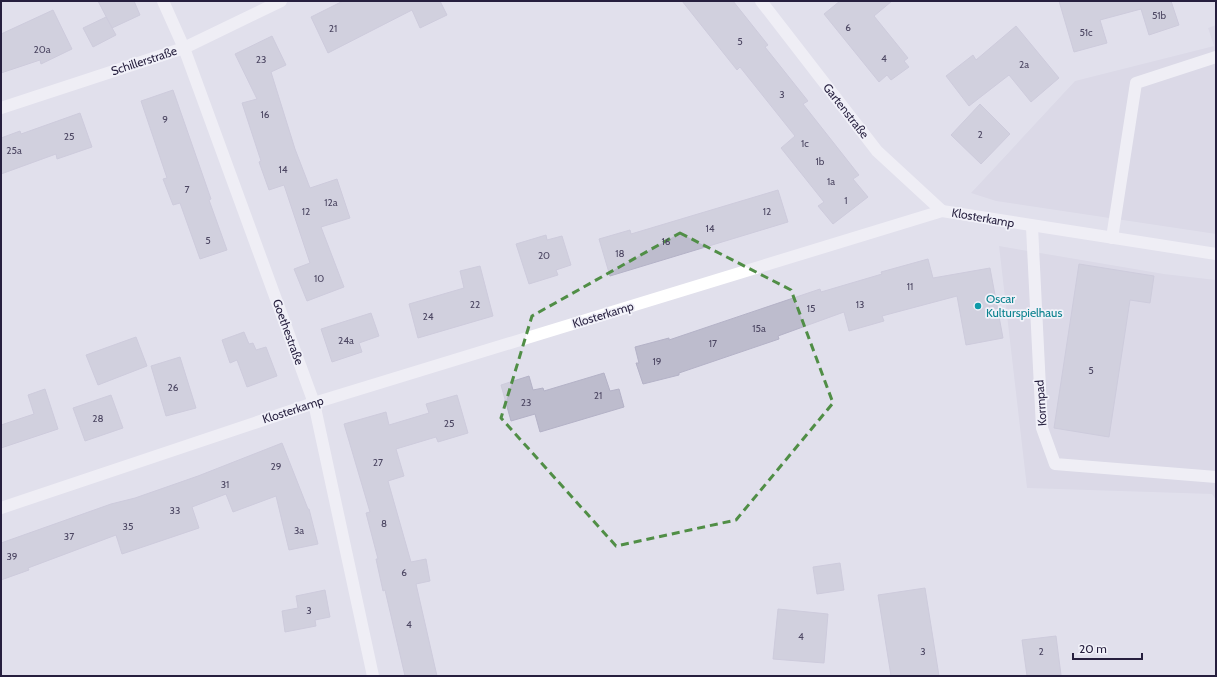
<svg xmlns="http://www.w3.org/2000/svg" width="1217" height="677" font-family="Cabin,sans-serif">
  <rect width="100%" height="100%" fill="#e1e0ec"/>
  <g fill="#d2d1e0">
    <polygon points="1216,25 1216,234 996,201 971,193 1075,81 1214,46 1208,28"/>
    <polygon points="999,246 1164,274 1216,280 1216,500 1212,494 1027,488"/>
  </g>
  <g fill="#bdbccd" stroke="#b4b2c7">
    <polygon points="98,1 134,1 140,15 112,28"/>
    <polygon points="343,1 440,1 447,15 420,28 412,10 328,53 311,17"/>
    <polygon points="682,1 733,1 768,45 765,47 808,101 803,104 859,175 853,179 868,197 833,224 818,206 824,202 781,148 795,136 740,67 737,70"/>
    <polygon points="840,1 892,1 874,16 908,58 904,61 909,67 891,80 887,75 879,82 824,14"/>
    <polygon points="1059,1 1171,1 1179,25 1149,35 1141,9 1100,20 1107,43 1074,52"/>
    <polygon points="53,10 72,49 41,64 40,60 1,73 1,34"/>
    <polygon points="106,17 116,35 93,47 83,28"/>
    <polygon points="1016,26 1059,78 1031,102 1009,75 969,106 946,76 973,55 976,60"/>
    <polygon points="272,36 286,65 271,72 295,149 310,188 337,179 350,218 321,227 344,287 307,301 294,269 310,263 284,185 269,190 259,162 261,161 242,103 257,99 235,54"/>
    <polygon points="173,90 211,199 209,200 227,250 200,259 180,203 173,205 163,179 167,178 141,101"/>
    <polygon points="980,104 1010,134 981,164 951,135"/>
    <polygon points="80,113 92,147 57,159 56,154 1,174 1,138 20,131 21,134"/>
    <polygon points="778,190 788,222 610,276 599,239 630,230 631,234"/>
    <polygon points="546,235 547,240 562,236 571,265 556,270 558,275 529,284 516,244"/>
    <polygon points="928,259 933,278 990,268 1003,338 966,345 957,296 882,316 884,321 849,331 844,312 778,336 779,339 679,373 679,375 643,384 636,363 639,363 635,347 669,338 669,340 820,289 821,292 882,274 881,272"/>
    <polygon points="1079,264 1154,276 1150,303 1130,300 1109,437 1054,428"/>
    <polygon points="480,266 493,316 418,338 409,304 464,288 460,271"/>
    <polygon points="371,313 379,336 359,343 362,352 332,362 321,329"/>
    <polygon points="244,332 249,344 253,343 256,350 266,347 277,376 247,387 237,360 230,363 222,340"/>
    <polygon points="136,337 147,366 98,385 86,355"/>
    <polygon points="180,357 196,408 166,416 151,366"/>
    <polygon points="604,373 610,391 619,389 624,407 540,432 535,414 511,421 501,385 529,376 533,390 543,388 544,391"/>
    <polygon points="45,389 58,429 1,448 1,425 34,414 28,395"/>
    <polygon points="111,395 123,428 85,441 73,408"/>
    <polygon points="457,395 468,433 438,442 436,437 396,449 404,476 388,481 411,562 426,559 430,581 416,584 437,676 405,676 385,590 383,591 376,559 378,559 366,513 370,512 344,424 386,412 389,425 429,413 426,404"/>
    <polygon points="282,443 308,509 309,509 318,544 289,550 276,496 233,512 226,494 192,507 199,528 122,554 116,535 28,568 29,570 1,580 1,543 111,504 135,498 198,476"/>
    <polygon points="840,563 844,590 817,594 813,567"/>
    <polygon points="925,588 939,676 891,676 878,595"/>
    <polygon points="325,590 330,617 315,620 316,626 285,632 282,611 298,608 296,596"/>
    <polygon points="778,609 828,614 824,663 773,659"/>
    <polygon points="1056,636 1061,675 1027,676 1022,640"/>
  </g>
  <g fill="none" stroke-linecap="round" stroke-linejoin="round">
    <g stroke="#fff" stroke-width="12">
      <polyline points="163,1 184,48 314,403 373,676"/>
      <polyline points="761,1 877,151 942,211"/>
      <polyline points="1,108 184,48 281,1"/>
      <polyline points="1032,227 1042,428 1055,464 1216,477"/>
      <polyline points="1112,238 1136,83 1216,57"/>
      <polyline points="1,508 314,403 942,211 1216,254"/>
    </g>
  </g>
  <path d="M0 0H1217V677H0ZM680 233 791 290 833 403 736 520 616 546 501 418 532 316Z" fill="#e1e0ec" fill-opacity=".55" fill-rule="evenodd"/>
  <path fill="none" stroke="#508e46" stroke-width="3" stroke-dasharray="8 5" stroke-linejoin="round" d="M680 233 791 290 833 403 736 520 616 546 501 418 532 316Z"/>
  <circle fill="#0f9aa8" stroke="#f1f1f9" stroke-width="1.5" cx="978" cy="306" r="4"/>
  <g text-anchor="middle" stroke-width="3.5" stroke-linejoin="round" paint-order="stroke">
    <g font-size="10" fill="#4c4662">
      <text x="1159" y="19">51b</text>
      <text x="848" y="31">6</text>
      <text x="333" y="32">21</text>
      <text x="1086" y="36">51c</text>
      <text x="740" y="45">5</text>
      <text x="42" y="53">20a</text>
      <text x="884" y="62">4</text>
      <text x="261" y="63">23</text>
      <text x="1024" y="68">2a</text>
      <text x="782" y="98">3</text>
      <text x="265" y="118">16</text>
      <text x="165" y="123">9</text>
      <text x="980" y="138">2</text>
      <text x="69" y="140">25</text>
      <text x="805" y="147">1c</text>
      <text x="14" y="154">25a</text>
      <text x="820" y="165">1b</text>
      <text x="283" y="173">14</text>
      <text x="831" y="185">1a</text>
      <text x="187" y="193">7</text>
      <text x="846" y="204">1</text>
      <text x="331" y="206">12a</text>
      <text x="306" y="215">12</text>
      <text x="767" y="215">12</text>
      <text x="710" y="232">14</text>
      <text x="208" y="244">5</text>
      <text x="666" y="245">16</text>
      <text x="620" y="257">18</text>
      <text x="544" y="259">20</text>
      <text x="319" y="282">10</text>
      <text x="910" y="290">11</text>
      <text x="475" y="308">22</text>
      <text x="860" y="308">13</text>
      <text x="811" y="312">15</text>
      <text x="428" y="320">24</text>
      <text x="759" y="332">15a</text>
      <text x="346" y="344">24a</text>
      <text x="713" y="347">17</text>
      <text x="657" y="365">19</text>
      <text x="1091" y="374">5</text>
      <text x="173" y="391">26</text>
      <text x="598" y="399">21</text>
      <text x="526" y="406">23</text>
      <text x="98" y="422">28</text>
      <text x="449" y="427">25</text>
      <text x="378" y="466">27</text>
      <text x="276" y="470">29</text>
      <text x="225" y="488">31</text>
      <text x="175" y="514">33</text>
      <text x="384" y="527">8</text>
      <text x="128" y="530">35</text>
      <text x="299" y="534">3a</text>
      <text x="69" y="540">37</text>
      <text x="12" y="560">39</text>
      <text x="404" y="576">6</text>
      <text x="309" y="614">3</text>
      <text x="409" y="628">4</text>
      <text x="801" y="640">4</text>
      <text x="923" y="655">3</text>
      <text x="1041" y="655">2</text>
    </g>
    <g font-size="12" fill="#261f3e" stroke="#f1f1f9">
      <text transform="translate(144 61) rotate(-18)" y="4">Schillerstraße</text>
      <text transform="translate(846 111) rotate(52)" y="4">Gartenstraße</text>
      <text transform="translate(983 218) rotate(10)" y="4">Klosterkamp</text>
      <text transform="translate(603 315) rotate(-17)" y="4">Klosterkamp</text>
      <text transform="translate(288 332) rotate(70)" y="4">Goethestraße</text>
      <text transform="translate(1041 403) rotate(-94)" y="4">Korrnpad</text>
      <text transform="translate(293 410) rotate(-18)" y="4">Klosterkamp</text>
    </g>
    <g font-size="12" fill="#0d838f" stroke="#f1f1f9" text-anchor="start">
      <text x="986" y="303">Oscar<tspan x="986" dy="14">Kulturspielhaus</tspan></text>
    </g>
  </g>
  <rect width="1217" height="677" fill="none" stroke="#261f3e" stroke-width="4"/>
  <path d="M1073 653v6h69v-6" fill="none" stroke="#261f3e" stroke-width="2"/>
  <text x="1079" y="653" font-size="12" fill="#261f3e" stroke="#f1f1f9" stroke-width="3" paint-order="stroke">20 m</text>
</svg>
